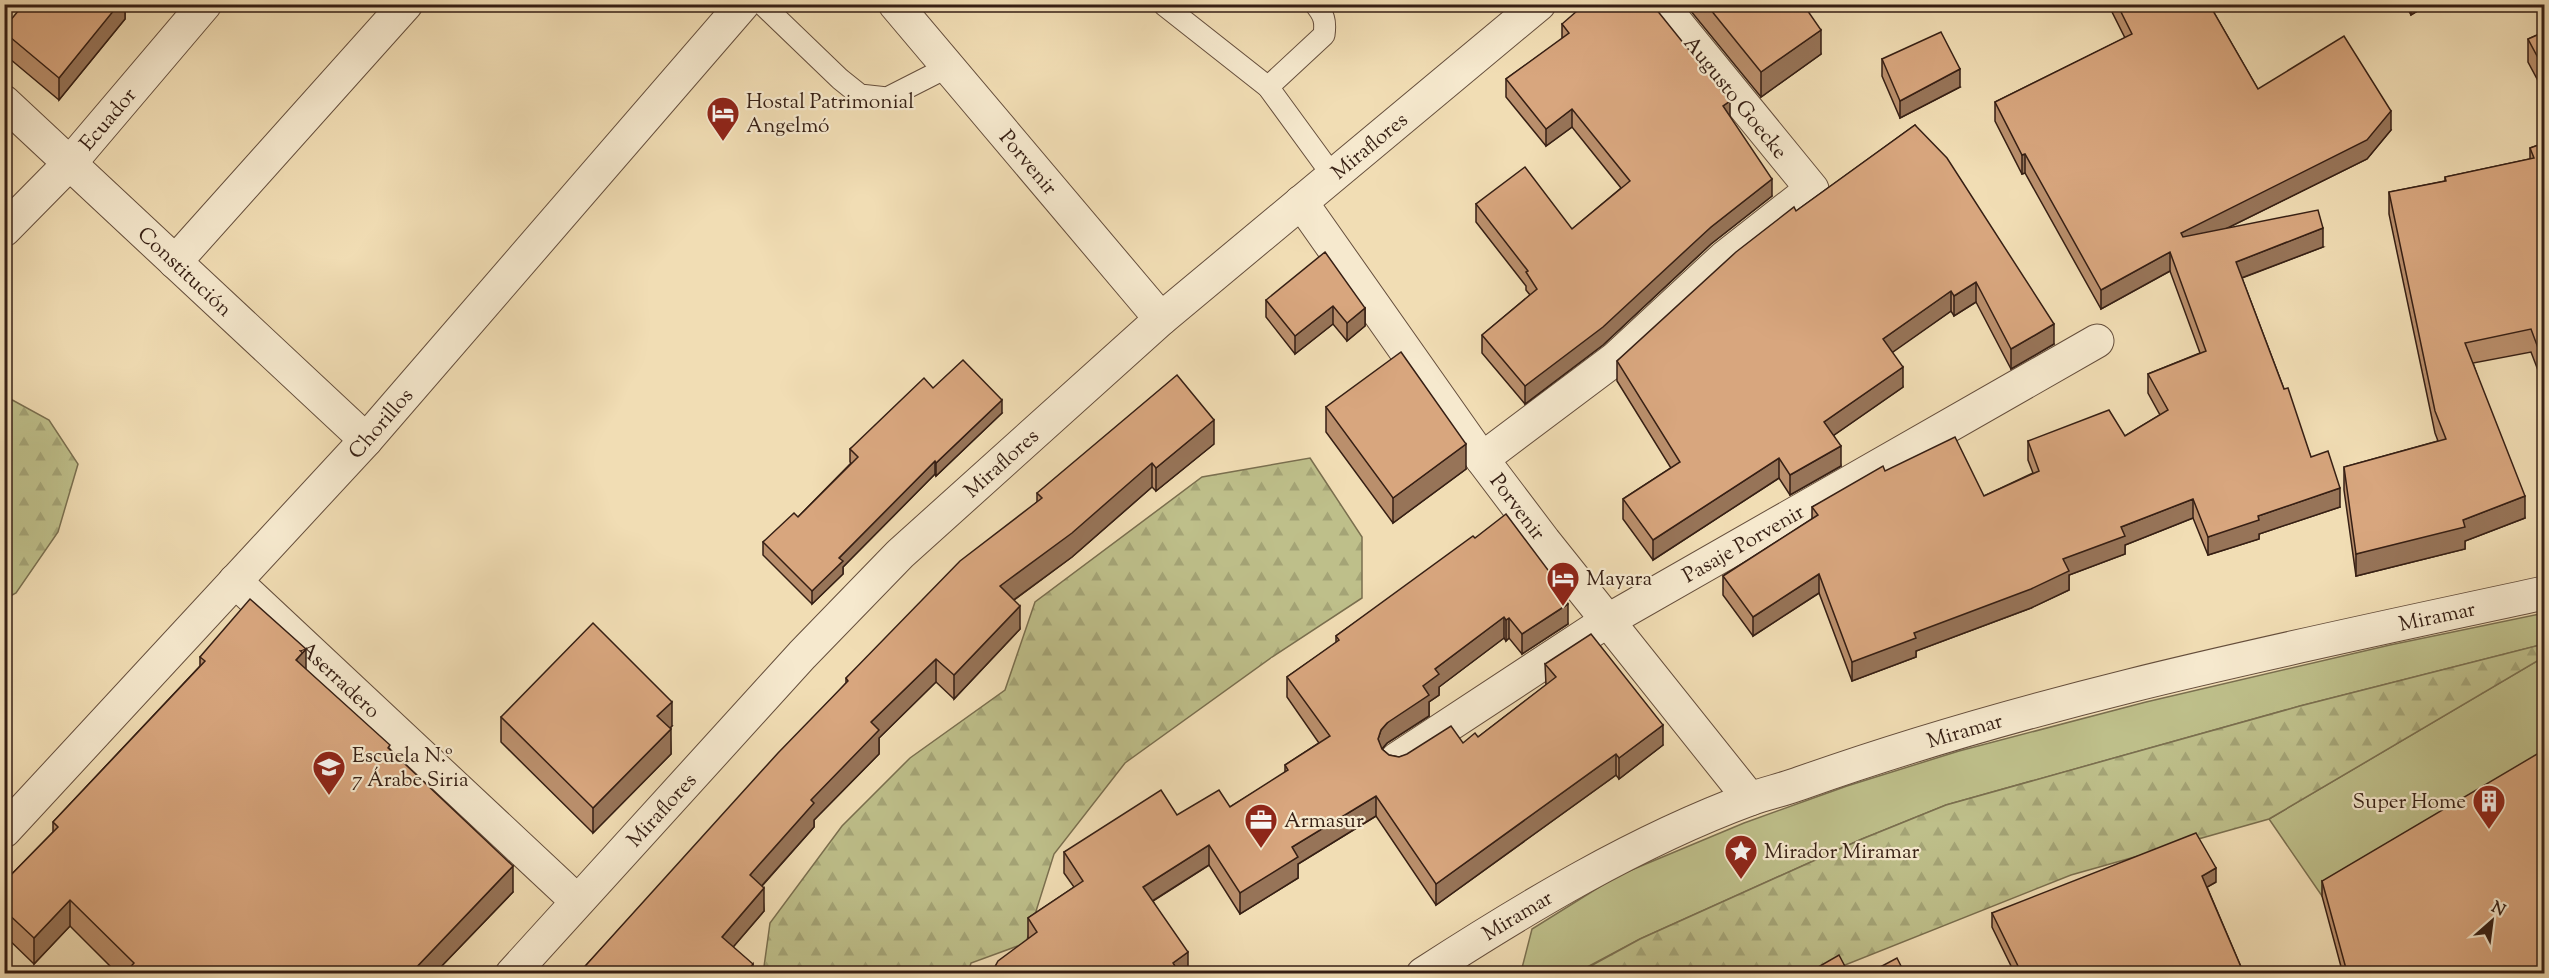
<svg xmlns="http://www.w3.org/2000/svg" width="2549" height="978" font-family="'Sorts Mill Goudy',serif">
  <defs>
    <pattern id="forest-firs" width="22" height="20" patternUnits="userSpaceOnUse" patternTransform="scale(1.5)"><rect width="22" height="20" fill="#bebf8a"/><path d="M5 1l3.5 6h-7zM16 11l3.5 6h-7z" fill="#a4a476"/></pattern>
  </defs>
  <rect width="100%" height="100%" fill="#f1ddb4"/>
  <filter id="stains"><feTurbulence type="fractalNoise" baseFrequency=".00333" numOctaves="4"/><feColorMatrix values="0 0 0 0 .2 0 0 0 0 .09 0 0 0 0 .02 0 0 0 .5 -.17"/></filter>
  <radialGradient id="worn" r=".72"><stop offset=".6" stop-color="#630" stop-opacity="0"/><stop offset="1" stop-color="#630" stop-opacity=".3"/></radialGradient>
  <g fill="#bebf8a" stroke="#7a6f4f" stroke-width="1.5">
    <polygon points="2544,613 2544,644 2300,706 1946,805 1862,839 1640,939 1576,973 1518,974 1522,968 1532,929 1617,876 1744,823 1847,786 1959,751 2146,702 2390,645"/>
    <polygon points="2544,657 2544,764 2322,896 2269,819"/>
  </g>
  <g fill="url(#forest-firs)" stroke="#7a6f4f" stroke-width="1.5">
    <polygon points="5,396 49,420 78,464 58,532 16,593 5,599"/>
    <polygon points="1310,458 1362,537 1362,598 1272,657 1125,763 1054,854 1026,943 971,963 968,973 763,974 770,923 842,826 910,758 1005,690 1035,602 1202,477"/>
    <polygon points="2544,644 2544,657 2269,819 2071,875 1825,973 1576,974 1640,939 1862,839 1946,805 2300,706"/>
  </g>
  <g fill="none" stroke-linecap="round" stroke-linejoin="round">
    <defs>
      <g id="service">
        <polyline points="762,4 840,79 860,95 887,98 948,67"/>
        <polyline points="1164,5 1268,87 1333,176"/>
        <path d="M1268 87 1324 35C1326 21 1324 15 1315 4"/>
      </g>
      <g id="minor">
        <path id="s1" d="M895 4 1161 319"/>
        <path id="s2" d="M4 102 366 440"/>
        <path id="s3" d="M1301 202 1482 459 1544 541 1750 799"/>
        <polyline points="175,262 406,4"/>
        <polyline points="1482,459 1615,359 1724,258 1812,189 1661,4"/>
        <path id="s4" d="M235 581 577 901"/>
        <path id="s5" d="M1397 759 1607 621 2097 341"/>
        <path id="s6" d="M512 974 802 655 900 554 1161 319 1539 4"/>
        <path id="s7" d="M1423 974C1525 908 1636 841 1750 799 1767 793 1785 789 1801 783 2043 697 2295 647 2544 593"/>
      </g>
      <g id="tertiary">
        <path id="s8" d="M4 230 70 163 205 4"/>
        <path id="s9" d="M4 831 366 440 743 4"/>
      </g>
    </defs>
    <use href="#service" stroke="#654e3c" stroke-width="23"/>
    <use href="#minor" stroke="#654e3c" stroke-width="35"/>
    <use href="#tertiary" stroke="#654e3c" stroke-width="35"/>
    <use href="#service" stroke="#f6e9ce" stroke-width="21"/>
    <use href="#minor" stroke="#f6e9ce" stroke-width="33"/>
    <use href="#tertiary" stroke="#f6e9ce" stroke-width="33"/>
  </g>
  <g fill="#ba8f6c" stroke="#361f14" stroke-width="1.5">
    <polygon points="19,4 125,4 125,19 59,100 4,54 4,28 19,11"/>
    <polygon points="1690,4 1803,4 1821,54 1761,97 1690,10"/>
    <polygon points="2108,4 2209,4 2258,89 2391,130 2367,159 2227,228 2323,247 2242,278 2284,389 2311,457 2340,507 2259,534 2259,539 2208,555 2193,518 2125,545 2125,554 2069,575 2069,590 2031,608 1916,651 1916,657 1852,681 1819,593 1753,636 1723,595 1723,576 1812,519 1812,507 1885,471 1984,496 2033,473 2028,460 2028,441 2125,436 2160,415 2148,393 2148,374 2200,353 2170,271 2101,309 2025,173 2022,174 1995,121 1995,102 2125,38"/>
    <polygon points="2405,4 2429,4 2411,15"/>
    <polygon points="1562,24 1730,118 1772,196 1711,244 1603,345 1525,404 1482,353 1482,335 1530,295 1526,290 1526,286 1476,222 1476,204 1572,229 1621,188 1572,127 1546,146 1506,97 1506,79 1562,39"/>
    <polygon points="2544,32 2544,92 2528,62 2528,39"/>
    <polygon points="1882,59 1960,87 1900,118 1882,76"/>
    <polygon points="1915,125 2054,344 2011,369 1976,302 1954,316 1951,311 1892,352 1903,387 1834,435 1841,466 1790,495 1779,478 1653,560 1623,519 1623,499 1671,468 1617,381 1617,361 1796,211"/>
    <polygon points="2544,143 2544,386 2531,352 2473,363 2525,518 2465,541 2465,549 2356,576 2344,490 2344,467 2438,441 2435,433 2389,214 2389,192 2445,181 2445,177 2530,159 2530,148"/>
    <polygon points="1266,300 1365,308 1365,326 1347,341 1333,324 1295,354 1266,317"/>
    <polygon points="933,388 1002,413 936,476 935,474 843,567 843,574 812,604 763,555 763,542 798,517 851,463 850,462 850,449"/>
    <polygon points="1326,407 1466,469 1393,523 1326,432"/>
    <polygon points="1214,444 1156,491 1152,487 1072,557 1014,600 1020,629 954,699 936,682 879,738 879,754 814,820 814,827 762,886 764,911 733,947 753,974 578,974 846,683 846,678 1037,502 1037,493"/>
    <polygon points="1475,538 1557,590 1568,624 1522,654 1509,638 1506,641 1504,638 1439,687 1439,695 1429,702 1429,716 1387,743 1382,749 1389,755 1399,757 1463,743 1478,737 1546,685 1545,664 1663,745 1619,779 1616,775 1436,905 1376,816 1298,864 1298,878 1240,914 1209,865 1153,901 1188,973 1028,938 1028,918 1074,887 1064,873 1064,852 1177,815 1230,807 1285,773 1285,765 1319,743 1287,697 1287,677 1336,643 1336,636"/>
    <polygon points="200,657 306,670 390,749 513,892 434,974 118,974 70,926 34,964 4,935 4,882 53,832 53,822 200,666"/>
    <polygon points="501,717 672,726 670,728 671,754 593,833 501,742"/>
    <polygon points="2322,881 2544,974 2343,974 2322,896"/>
    <polygon points="2216,882 2207,887 2244,974 2015,974 1992,927 1992,913"/>
  </g>
  <g fill="#977458" stroke="#361f14" stroke-width="1.5">
    <polygon points="117,4 125,4 125,19 59,100 59,78"/>
    <polygon points="2411,4 2429,4 2411,15"/>
    <polygon points="1821,30 1821,54 1761,97 1761,72"/>
    <polygon points="1960,69 1960,87 1900,118 1900,101"/>
    <polygon points="1730,101 1730,119 1723,106"/>
    <polygon points="1572,109 1572,127 1546,146 1546,129"/>
    <polygon points="2391,111 2391,130 2367,159 2181,251 2181,233"/>
    <polygon points="2025,154 2025,173 2022,174 2022,155"/>
    <polygon points="1772,179 1772,196 1711,244 1603,345 1525,404 1525,386 1711,227"/>
    <polygon points="2323,228 2323,247 2236,280 2236,262"/>
    <polygon points="2170,252 2170,271 2101,309 2101,290"/>
    <polygon points="1976,282 1976,302 1954,316 1954,296"/>
    <polygon points="1951,291 1951,311 1883,359 1883,339"/>
    <polygon points="1333,306 1333,324 1295,354 1295,336"/>
    <polygon points="1365,308 1365,326 1347,341 1347,323"/>
    <polygon points="2054,324 2054,344 2011,369 2011,349"/>
    <polygon points="1903,367 1903,387 1824,442 1824,422"/>
    <polygon points="1002,400 1002,413 936,476 936,463"/>
    <polygon points="1214,420 1214,444 1156,491 1156,468"/>
    <polygon points="1466,444 1466,469 1393,523 1393,498"/>
    <polygon points="1841,446 1841,466 1790,495 1790,475"/>
    <polygon points="1779,458 1779,478 1653,560 1653,540"/>
    <polygon points="935,461 935,474 843,567 843,574 812,604 812,591 839,558"/>
    <polygon points="1152,463 1152,487 1072,557 1000,610 1000,586"/>
    <polygon points="2340,488 2340,507 2259,534 2259,539 2208,555 2208,537 2258,516"/>
    <polygon points="2525,496 2525,518 2465,541 2465,549 2356,576 2356,554 2463,520"/>
    <polygon points="2193,499 2193,518 2125,545 2125,554 2069,575 2069,590 2031,608 1916,651 1916,657 1852,681 1852,662 1914,633 2063,559 2121,527"/>
    <polygon points="1819,574 1819,593 1753,636 1753,617"/>
    <polygon points="1557,582 1557,603 1553,585"/>
    <polygon points="1568,604 1568,624 1522,654 1522,634"/>
    <polygon points="1020,606 1020,629 954,699 954,675"/>
    <polygon points="1504,617 1504,638 1439,687 1439,695 1429,702 1429,716 1387,743 1381,750 1378,739 1381,730 1435,669"/>
    <polygon points="1509,618 1509,638 1506,641 1506,620"/>
    <polygon points="306,649 306,674 296,660"/>
    <polygon points="936,659 936,682 879,738 879,754 814,820 814,827 750,899 750,875 871,722"/>
    <polygon points="672,702 672,726 657,741 657,716"/>
    <polygon points="1663,725 1663,745 1619,779 1619,758"/>
    <polygon points="671,729 671,754 593,833 593,808"/>
    <polygon points="1616,754 1616,775 1436,905 1436,884"/>
    <polygon points="1376,796 1376,816 1298,864 1298,878 1240,914 1240,893 1292,847"/>
    <polygon points="1209,845 1209,865 1143,907 1143,887"/>
    <polygon points="513,866 513,892 434,974 410,974"/>
    <polygon points="2216,868 2216,882 2202,890 2202,876"/>
    <polygon points="764,888 764,911 722,960 722,937"/>
    <polygon points="70,900 70,926 34,964 34,938"/>
    <polygon points="1188,952 1188,973 1173,974 1173,963"/>
    <polygon points="753,964 753,974 745,974"/>
  </g>
  <g fill="#d8a67e" stroke="#361f14" stroke-width="1.5">
    <polygon points="24,4 119,4 59,78 4,32 4,28"/>
    <polygon points="1585,4 1652,4 1730,101 1723,106 1772,179 1711,227 1603,327 1525,386 1482,335 1537,289 1526,272 1528,271 1476,204 1525,167 1572,229 1630,181 1572,109 1546,129 1506,79 1569,33 1562,24"/>
    <polygon points="1706,4 1803,4 1821,30 1761,72"/>
    <polygon points="2117,4 2209,4 2258,89 2344,36 2391,111 2367,140 2181,233 2183,237 2318,210 2323,228 2236,262 2284,389 2288,388 2311,457 2328,451 2340,488 2258,516 2259,520 2208,537 2193,499 2121,527 2125,536 2063,559 2069,571 2031,589 1914,633 1916,638 1852,662 1819,574 1753,617 1723,576 1818,515 1812,507 1883,466 1885,471 1955,437 1984,496 2039,471 2028,441 2109,410 2125,436 2168,410 2148,374 2206,351 2170,252 2101,290 2025,154 2022,155 1995,102 2132,34"/>
    <polygon points="1941,32 1960,69 1900,101 1882,59"/>
    <polygon points="2544,32 2544,69 2528,39"/>
    <polygon points="1915,125 1947,158 2054,324 2011,349 1976,282 1954,296 1951,291 1883,339 1903,367 1824,422 1841,446 1790,475 1779,458 1653,540 1623,499 1680,462 1617,361 1736,252 1794,207 1796,211"/>
    <polygon points="2544,143 2544,364 2531,329 2465,343 2525,496 2463,520 2465,527 2356,554 2344,467 2446,439 2435,411 2389,192 2446,181 2445,177 2534,158 2530,148"/>
    <polygon points="1325,252 1365,308 1347,323 1333,306 1295,336 1266,300"/>
    <polygon points="1401,352 1466,444 1393,498 1326,407"/>
    <polygon points="963,360 1002,400 936,463 935,461 839,558 843,561 812,591 763,542 794,513 798,517 858,457 850,449 924,378 933,388"/>
    <polygon points="1177,375 1214,420 1156,468 1152,463 1072,533 1000,586 1020,606 954,675 936,659 871,722 879,730 811,800 814,803 750,875 764,888 722,937 753,964 745,974 578,974 778,753 848,681 846,678 960,561 1042,498 1037,493"/>
    <polygon points="1506,514 1557,582 1553,585 1568,604 1522,634 1509,618 1506,620 1504,617 1435,669 1439,674 1423,686 1429,695 1387,723 1381,730 1378,739 1382,749 1389,755 1399,757 1407,754 1451,726 1463,743 1475,733 1478,737 1556,677 1545,664 1591,634 1663,725 1619,758 1616,754 1436,884 1376,796 1292,847 1298,857 1240,893 1209,845 1143,887 1188,952 1173,963 1180,974 991,974 998,961 1037,932 1028,918 1083,881 1064,852 1161,790 1177,815 1219,790 1230,807 1288,770 1285,765 1330,736 1287,677 1339,640 1336,636 1473,536 1475,538"/>
    <polygon points="250,599 306,649 296,660 390,745 388,748 513,866 410,974 124,974 134,963 70,900 34,938 4,910 4,882 58,827 53,822 205,661 200,657"/>
    <polygon points="593,623 672,702 657,716 671,729 593,808 501,717"/>
    <polygon points="2544,750 2544,974 2343,974 2347,972 2322,881"/>
    <polygon points="2196,833 2216,868 2202,876 2244,974 2022,974 1992,913"/>
    <polygon points="1839,955 1849,974 1806,974"/>
    <polygon points="1897,958 1905,974 1867,974"/>
  </g>
  <defs>
    <symbol id="hotel-pin" viewBox="-11 -11 22 30"><path d="M0 17L-7.5 6A9.5 9.5 0 1 1 7.5 6Z" fill="#8f2418" stroke="#f6e9ce"/><path d="M-6-4.5h1.5V1H6V5H4.5V3h-9V5H-6ZM-4 0a1.8 1.8 0 1 1 3.6 0ZM.5 0V-2.5h3Q6-2.5 6 0Z" fill="#fff"/></symbol>
    <symbol id="school-pin" viewBox="-11 -11 22 30"><path d="M0 17L-7.5 6A9.5 9.5 0 1 1 7.5 6Z" fill="#8f2418" stroke="#f6e9ce"/><path d="M0-5L7-2L0 1L-7-2ZM-4 1L0 2.5L4 1V4Q0 6-4 4Z" fill="#fff"/></symbol>
    <symbol id="building-pin" viewBox="-11 -11 22 30"><path d="M0 17L-7.5 6A9.5 9.5 0 1 1 7.5 6Z" fill="#8f2418" stroke="#f6e9ce"/><path d="M-4-6H4V6H1V3H-1V6H-4ZM-2.5-4.3h1.7v1.8h-1.7ZM.8-4.3h1.7v1.8H.8ZM-2.5-1h1.7V.8h-1.7ZM.8-1h1.7V.8H.8Z" fill="#fff"/></symbol>
    <symbol id="office-pin" viewBox="-11 -11 22 30"><path d="M0 17L-7.5 6A9.5 9.5 0 1 1 7.5 6Z" fill="#8f2418" stroke="#f6e9ce"/><path d="M-6-3h4V-5.5h4V-3h4V5H-6ZM-1-4.5V-3h2v-1.5ZM-6 0V1H6V0Z" fill="#fff"/></symbol>
    <symbol id="sight-pin" viewBox="-11 -11 22 30"><path d="M0 17L-7.5 6A9.5 9.5 0 1 1 7.5 6Z" fill="#8f2418" stroke="#f6e9ce"/><path d="M0-6L1.8-2.2L6-1.7L2.9 1.2L3.7 5.4L0 3.3L-3.7 5.4L-2.9 1.2L-6-1.7L-1.8-2.2Z" fill="#fff"/></symbol>
  </defs>
  <g fill-rule="evenodd">
    <use href="#hotel-pin" x="704" y="94" width="38" height="52"/>
    <use href="#hotel-pin" x="1544" y="559" width="38" height="52"/>
    <use href="#school-pin" x="310" y="748" width="38" height="52"/>
    <use href="#building-pin" x="2470" y="782" width="38" height="52"/>
    <use href="#office-pin" x="1242" y="801" width="38" height="52"/>
    <use href="#sight-pin" x="1722" y="832" width="38" height="52"/>
  </g>
  <g text-anchor="middle" stroke-width="4.5" stroke-linejoin="round" paint-order="stroke">
    <g font-size="21" fill="#361f14" stroke="#f6e9ce">
      <text transform="translate(1736 97) rotate(51)" y="7">Augusto Goecke</text>
      <text dy="7" stroke="none"><textPath href="#s8" startOffset="152">Ecuador</textPath></text>
      <text dy="7" stroke="none"><textPath href="#s6" startOffset="1194">Miraflores</textPath></text>
      <text dy="7" stroke="none"><textPath href="#s1" startOffset="207">Porvenir</textPath></text>
      <text dy="7" stroke="none"><textPath href="#s2" startOffset="248">Constitución</textPath></text>
      <text dy="7" stroke="none"><textPath href="#s9" startOffset="555">Chorillos</textPath></text>
      <text dy="7" stroke="none"><textPath href="#s6" startOffset="708">Miraflores</textPath></text>
      <text dy="7" stroke="none"><textPath href="#s3" startOffset="374">Porvenir</textPath></text>
      <text dy="7" stroke="none"><textPath href="#s5" startOffset="408">Pasaje Porvenir</textPath></text>
      <text dy="7" stroke="none"><textPath href="#s7" startOffset="1083">Miramar</textPath></text>
      <text dy="7" stroke="none"><textPath href="#s4" startOffset="144">Aserradero</textPath></text>
      <text dy="7" stroke="none"><textPath href="#s7" startOffset="597">Miramar</textPath></text>
      <text dy="7" stroke="none"><textPath href="#s6" startOffset="222">Miraflores</textPath></text>
      <text dy="7" stroke="none"><textPath href="#s7" startOffset="111">Miramar</textPath></text>
    </g>
    <g font-size="21" fill="#361f14" stroke="#f6e9ce" text-anchor="start">
      <text x="746" y="108">Hostal Patrimonial<tspan x="746" dy="24">Angelmó</tspan></text>
      <text x="1586" y="585">Mayara</text>
      <text x="352" y="762">Escuela N.º<tspan x="352" dy="24">7 Árabe Siria</tspan></text>
      <text x="2466" y="808" text-anchor="end">Super Home</text>
      <text x="1284" y="827">Armasur</text>
      <text x="1764" y="858">Mirador Miramar</text>
    </g>
  </g>
  <rect width="2549" height="978" fill="none" stroke="#f1ddb4" stroke-width="24"/>
  <rect x="6" y="6" width="2537" height="966" fill="none" stroke="#361f14" stroke-width="3"/>
  <rect x="12" y="12" width="2525" height="954" fill="none" stroke="#361f14" stroke-width="1.5"/>
  <g transform="translate(2492 921) rotate(28)" stroke="#f6e9ce" stroke-width="4.5" paint-order="stroke">
  <path d="M0-4.5L10 22L0 15L-10 22Z" fill="#361f14"/>
  <text y="-9" font-size="16" font-weight="bold" text-anchor="middle" fill="#361f14">N</text>
  </g>
  <rect width="100%" height="100%" filter="url(#stains)"/>
  <rect width="100%" height="100%" fill="url(#worn)"/>
</svg>
